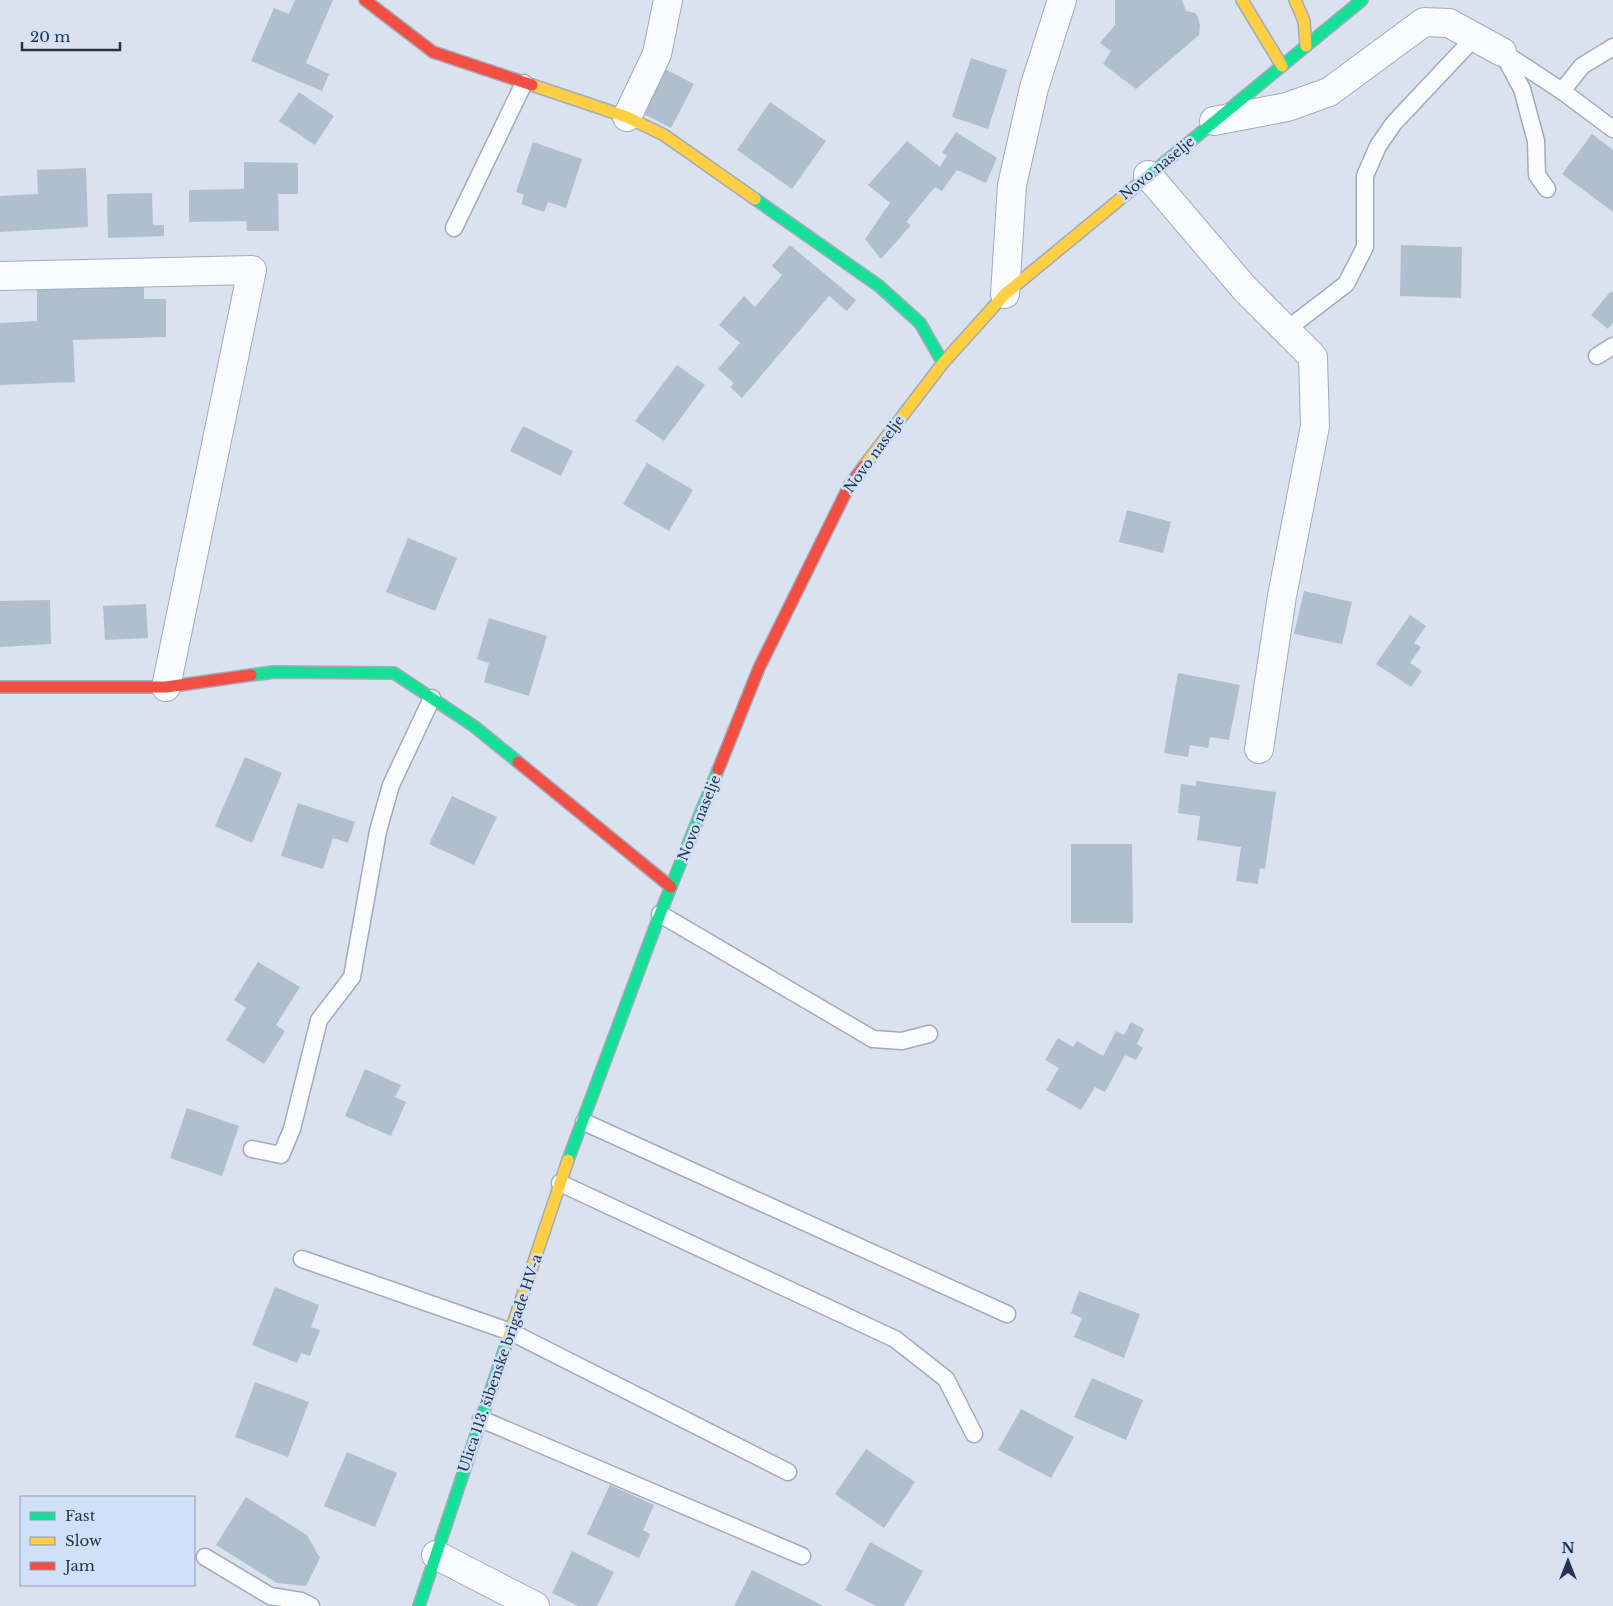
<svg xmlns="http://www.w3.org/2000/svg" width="1613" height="1606" font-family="'Libre Baskerville',serif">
  <rect width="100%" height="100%" fill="#dae2f0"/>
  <g fill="#afbfce">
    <polygon points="295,0 333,0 306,63 329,74 322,91 251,61 274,8 289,14"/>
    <polygon points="1115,0 1182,0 1186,11 1195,13 1198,17 1200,26 1199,35 1136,89 1103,64 1111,51 1100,43 1115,25"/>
    <polygon points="971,58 1007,70 988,129 952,117"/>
    <polygon points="665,69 694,84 671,128 642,113"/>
    <polygon points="299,92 334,116 315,145 279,121"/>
    <polygon points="770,102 826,141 792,189 737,150"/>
    <polygon points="956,132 997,158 986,183 957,170 942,191 935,187 906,222 911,225 881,259 865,239 890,203 868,185 907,141 940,167 947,155 942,153"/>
    <polygon points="1592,134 1613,150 1613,212 1562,174"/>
    <polygon points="533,142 582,159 566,208 548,202 544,212 521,204 524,195 516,192"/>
    <polygon points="244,162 298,163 298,194 278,194 279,231 247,231 246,221 189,222 189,190 244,189"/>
    <polygon points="86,168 88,227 0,232 0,196 38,194 37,170"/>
    <polygon points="152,193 153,225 164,225 164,236 108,238 107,194"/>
    <polygon points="790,245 856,300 847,311 829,296 742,398 730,387 734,383 718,369 740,343 719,325 744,296 755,307 782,275 772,266"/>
    <polygon points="1401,245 1462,247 1461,298 1400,296"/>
    <polygon points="144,287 144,299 166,299 166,337 73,340 75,382 0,385 0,323 37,321 37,289"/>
    <polygon points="1611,291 1613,293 1613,323 1608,329 1591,315"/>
    <polygon points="677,365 705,385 664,441 635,421"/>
    <polygon points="523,426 573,451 561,476 510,451"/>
    <polygon points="647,463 693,490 669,531 623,504"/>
    <polygon points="1127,510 1171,522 1163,553 1119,542"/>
    <polygon points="408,538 457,558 435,611 386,592"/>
    <polygon points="1304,591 1352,602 1342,644 1294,634"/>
    <polygon points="50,600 51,644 0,647 0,601"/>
    <polygon points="146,604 148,638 105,640 103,606"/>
    <polygon points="1410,615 1426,626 1414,643 1421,647 1410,663 1422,671 1411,687 1376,664"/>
    <polygon points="489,618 547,636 529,696 484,682 489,663 477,659"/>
    <polygon points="1178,673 1240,685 1229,740 1210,737 1208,748 1190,745 1188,757 1164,753"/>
    <polygon points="245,757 282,773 252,843 215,826"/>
    <polygon points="1196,781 1276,792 1265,869 1260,868 1258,884 1236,881 1241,847 1197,840 1200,816 1178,813 1181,784 1196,786"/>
    <polygon points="452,796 497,817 474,865 429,844"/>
    <polygon points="298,803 355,822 348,843 333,838 323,869 281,856"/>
    <polygon points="1071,844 1132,844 1133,923 1071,923"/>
    <polygon points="258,962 300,987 276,1025 285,1031 264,1064 226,1040 246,1008 234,1000"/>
    <polygon points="1131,1022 1144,1029 1137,1044 1143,1048 1136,1060 1125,1055 1105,1092 1095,1087 1081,1110 1046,1090 1059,1068 1045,1060 1058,1038 1073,1047 1077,1041 1103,1056 1116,1031 1124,1035"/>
    <polygon points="365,1069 401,1085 395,1097 406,1102 391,1136 345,1116"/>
    <polygon points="187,1108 239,1126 222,1176 170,1158"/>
    <polygon points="275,1287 319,1305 311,1327 320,1330 310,1356 301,1353 297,1363 252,1345"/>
    <polygon points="1079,1291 1140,1314 1124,1358 1074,1337 1082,1318 1071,1313"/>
    <polygon points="1092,1378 1143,1400 1126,1440 1074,1417"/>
    <polygon points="255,1382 309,1402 288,1457 235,1437"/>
    <polygon points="1021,1409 1074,1437 1051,1478 998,1450"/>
    <polygon points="866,1449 915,1482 884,1528 835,1494"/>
    <polygon points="347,1452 397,1473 375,1527 324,1506"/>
    <polygon points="610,1485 654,1505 643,1530 650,1534 639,1558 587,1534"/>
    <polygon points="246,1497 307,1535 320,1558 306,1586 277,1583 216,1545"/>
    <polygon points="870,1542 923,1571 904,1606 876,1606 845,1590"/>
    <polygon points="572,1551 614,1572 597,1606 578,1606 552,1593"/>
    <polygon points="752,1570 812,1600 823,1606 734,1606"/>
  </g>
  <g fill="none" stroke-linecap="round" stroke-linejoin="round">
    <defs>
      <g id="lane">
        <polyline points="1502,52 1522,89 1536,141 1537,175 1547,189"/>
        <polyline points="1504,53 1562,91 1582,66 1613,47"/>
        <polyline points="1562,91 1613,129"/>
        <polyline points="454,228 524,83"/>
        <polyline points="1286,330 1346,284 1365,247 1365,176 1378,146 1394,123 1475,37"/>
        <polyline points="1597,356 1613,346"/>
        <polyline points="660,914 873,1039 902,1041 929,1034"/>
        <polyline points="584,1122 1007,1314"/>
        <polyline points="252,1149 281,1155 292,1129 319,1020 352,977 378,831 391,785 432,698"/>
        <polyline points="560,1183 895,1339 946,1379 974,1434"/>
        <polyline points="302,1259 511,1332 788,1472"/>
        <polyline points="481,1419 802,1556"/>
        <polyline points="205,1557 270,1596 301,1601 311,1606"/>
      </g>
      <g id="street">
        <polyline points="627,117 657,54 668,0"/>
        <polyline points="1214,121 1287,107 1329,92 1424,22 1449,23 1502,52"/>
        <polyline points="1148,175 1245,289 1313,357 1315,426 1282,596 1259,749"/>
        <polyline points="0,276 252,270 166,687"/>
        <polyline points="1005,294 1012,185 1034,88 1062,0"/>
        <polyline points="436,1555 535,1606"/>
      </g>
      <g id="fast">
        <polyline points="1136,186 1362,0"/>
        <polyline points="755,199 879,286 920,323 943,363"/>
        <polyline points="251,675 274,672 394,673 475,727 518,762"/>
        <polyline points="568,1160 660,914 718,770"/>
        <polyline points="419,1606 507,1342"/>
      </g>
      <g id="slow">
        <polyline points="1242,0 1282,66"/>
        <polyline points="1295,0 1304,21 1306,46"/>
        <polyline points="532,85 627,117 664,135 755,199"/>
        <polyline points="864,466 943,363 1005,294 1136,186"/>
        <polyline points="507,1342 568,1160"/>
      </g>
      <g id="jam">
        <polyline points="365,0 433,52 532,85"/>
        <polyline points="0,687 166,687 251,675"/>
        <polyline points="518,762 671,887"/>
        <polyline points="718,770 759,668 849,486 864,466"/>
      </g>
    </defs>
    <use href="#lane" stroke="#a1abbc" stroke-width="19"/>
    <use href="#street" stroke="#a1abbc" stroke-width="30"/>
    <use href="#fast" stroke="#a1abbc" stroke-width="14"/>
    <use href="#slow" stroke="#a1abbc" stroke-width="14"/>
    <use href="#jam" stroke="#a1abbc" stroke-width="14"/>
    <use href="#lane" stroke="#f9fbfd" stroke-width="16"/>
    <use href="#street" stroke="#f9fbfd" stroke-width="28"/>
    <use href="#fast" stroke="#16e098" stroke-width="11"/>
    <use href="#slow" stroke="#ffcf43" stroke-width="11"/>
    <use href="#jam" stroke="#f24e42" stroke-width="11"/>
  </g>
  <g text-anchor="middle" stroke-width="5" stroke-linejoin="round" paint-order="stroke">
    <g font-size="14" fill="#25334b" stroke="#d1e0f9">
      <text transform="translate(1157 168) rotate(-39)" y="5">Novo naselje</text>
      <text transform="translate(874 454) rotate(-54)" y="5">Novo naselje</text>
      <text transform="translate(699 818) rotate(-68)" y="5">Novo naselje</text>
      <text transform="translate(500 1363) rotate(-71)" y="5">Ulica 113. šibenske brigade HV-a</text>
    </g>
  </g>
  <rect x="20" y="1496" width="175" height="90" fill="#d1e0f9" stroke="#8c9bb3"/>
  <rect x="30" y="1512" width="25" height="8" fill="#16e098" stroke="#8c9bb3"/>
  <text x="65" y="1521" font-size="15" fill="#25334b">Fast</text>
  <rect x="30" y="1537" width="25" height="8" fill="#ffcf43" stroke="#8c9bb3"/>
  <text x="65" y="1546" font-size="15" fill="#25334b">Slow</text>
  <rect x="30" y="1562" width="25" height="8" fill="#f24e42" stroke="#8c9bb3"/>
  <text x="65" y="1571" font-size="15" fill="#25334b">Jam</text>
  <g transform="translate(1568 1561)" stroke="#d1e0f9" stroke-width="4" paint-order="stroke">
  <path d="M0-4L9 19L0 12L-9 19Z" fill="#25334b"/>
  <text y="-8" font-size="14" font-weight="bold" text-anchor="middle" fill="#25334b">N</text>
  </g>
  <path d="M22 42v8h98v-8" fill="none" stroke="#25334b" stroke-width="2.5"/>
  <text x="30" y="42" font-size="15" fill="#25334b" stroke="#d1e0f9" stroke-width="4" paint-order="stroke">20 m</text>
</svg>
